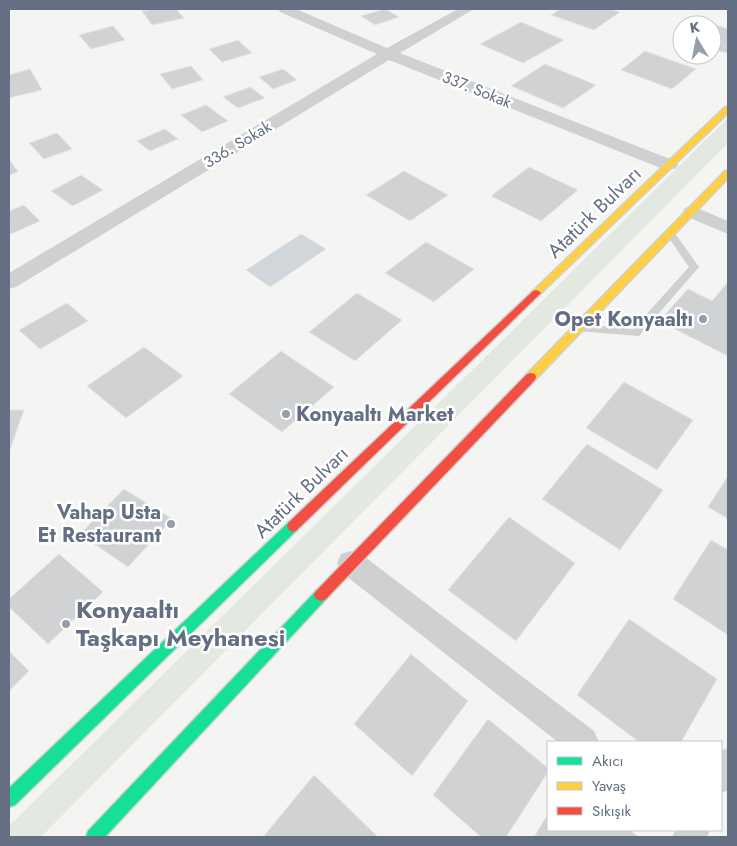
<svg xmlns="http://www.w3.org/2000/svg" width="737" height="846" font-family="Jost,sans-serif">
  <rect width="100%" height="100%" fill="#f4f5f3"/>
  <polygon fill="#e3e8e1" points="728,118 728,143 41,837 9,837 9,826"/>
  <polygon fill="#d0d6da" points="301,234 326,249 270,287 246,270"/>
  <g fill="#d1d2d3" stroke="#e4e4e3">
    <polygon points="154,9 176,9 184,18 152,25 142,11"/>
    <polygon points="385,9 399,17 375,25 361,16"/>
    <polygon points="561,9 609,9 620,12 594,30 551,15"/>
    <polygon points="696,19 728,29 728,53 712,49 712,25 688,25"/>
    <polygon points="521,22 564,40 523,63 480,44"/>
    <polygon points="113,26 125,40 91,49 79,35"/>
    <polygon points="238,40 252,53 222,62 209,49"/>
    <polygon points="645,51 696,69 672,89 621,70"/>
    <polygon points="545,64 596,85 563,108 511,86"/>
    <polygon points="191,66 203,80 172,89 160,74"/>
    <polygon points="30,69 42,90 9,98 9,75"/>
    <polygon points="283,69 297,80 273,89 259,77"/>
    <polygon points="250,87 265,98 238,108 223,97"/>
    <polygon points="206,105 228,121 202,132 181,115"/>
    <polygon points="165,129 178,139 150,151 137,141"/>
    <polygon points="57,133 72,149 44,159 29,143"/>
    <polygon points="9,159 18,172 9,175"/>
    <polygon points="529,167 578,190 541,221 491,196"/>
    <polygon points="404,171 448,195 410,221 366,195"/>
    <polygon points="81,175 103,190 73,206 51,191"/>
    <polygon points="24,205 40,221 11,234 9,231 9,211"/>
    <polygon points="426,242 474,269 434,302 385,273"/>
    <polygon points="728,282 728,356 659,321 688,289 712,301"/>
    <polygon points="357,293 402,320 355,361 309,332"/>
    <polygon points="67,303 88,321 40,349 19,330"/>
    <polygon points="144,347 183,376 126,418 87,386"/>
    <polygon points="281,351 334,387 282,432 229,394"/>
    <polygon points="624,382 693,420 657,470 586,428"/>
    <polygon points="9,410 24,410 9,452"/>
    <polygon points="587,444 663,490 620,550 542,499"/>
    <polygon points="728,476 728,519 708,507"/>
    <polygon points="124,489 172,519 128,567 80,534"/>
    <polygon points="509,517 575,563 516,641 448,590"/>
    <polygon points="711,540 728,550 728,635 673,599"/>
    <polygon points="59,554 103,592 48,644 9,607 9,599"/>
    <polygon points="629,619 717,679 681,742 639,742 577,695"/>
    <polygon points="9,651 29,671 9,691"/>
    <polygon points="411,654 468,701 412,776 354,724"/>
    <polygon points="488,719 548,768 548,772 506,837 481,837 433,795"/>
    <polygon points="314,775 378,837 263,837"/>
    <polygon points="548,814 548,830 629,830 639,837 534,837"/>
  </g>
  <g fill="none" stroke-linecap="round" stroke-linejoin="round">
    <defs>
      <g id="fast">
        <polygon points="293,520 297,522 299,526 297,530 15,805 9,807 9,788 289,522"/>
        <polygon points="321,589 326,591 328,595 326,599 105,837 86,837 88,831 316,591"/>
      </g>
      <g id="slow">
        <polygon points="725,107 728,107 728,113 539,295 533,295 531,293 533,291"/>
        <polygon points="725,171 728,171 728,178 535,380 527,380 526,377 527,374"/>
      </g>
      <g id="jam">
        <polygon points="536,290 539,291 541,293 539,295 297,530 293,532 289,530 287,526 289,522 533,291"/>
        <polygon points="531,373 535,374 536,377 535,380 326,599 321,601 316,599 314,595 316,591 527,374"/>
      </g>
    </defs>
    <use href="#fast" stroke="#d0d1d1" stroke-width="3"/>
    <use href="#slow" stroke="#d0d1d1" stroke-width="3"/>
    <use href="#jam" stroke="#d0d1d1" stroke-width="3"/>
    <polygon fill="#cfd0d0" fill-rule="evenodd" points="671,231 674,232 699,267 639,336 576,331 575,328 576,325 580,324 633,329 689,267 666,234"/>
    <g fill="#cfd0d0" fill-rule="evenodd">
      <polygon points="278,9 296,9 387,48 458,9 474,9 400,53 675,161 678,165 675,169 663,169 389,60 16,287 9,289 9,273 377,54 280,12"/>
      <polygon points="692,206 728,221 728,234 685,216 683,212 685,208"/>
      <polygon points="351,551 361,554 594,731 599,742 558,742 341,572 337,563 341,554"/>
      <polygon points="728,748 728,790 721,793 721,751"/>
      <polygon points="675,830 710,830 707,837 672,837"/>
    </g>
    <use href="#fast" fill="#16e098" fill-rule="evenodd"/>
    <use href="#slow" fill="#ffcf43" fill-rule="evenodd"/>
    <use href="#jam" fill="#f24e42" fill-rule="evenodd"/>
  </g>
  <g fill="#969eab" stroke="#fff" stroke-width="2">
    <circle cx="703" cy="319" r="5"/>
    <circle cx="286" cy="414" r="5"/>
    <circle cx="171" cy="524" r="5"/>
    <circle cx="66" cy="624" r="5"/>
  </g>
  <g text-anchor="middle" stroke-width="5" stroke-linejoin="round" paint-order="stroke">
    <g font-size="16" fill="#646f84" stroke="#fff">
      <text transform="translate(477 89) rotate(22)" y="6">337. Sokak</text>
      <text transform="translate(237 144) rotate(-31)" y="6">336. Sokak</text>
    </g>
    <g font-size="20" fill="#646f84" stroke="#fff">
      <text transform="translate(594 212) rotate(-44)" y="7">Atatürk Bulvarı</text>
      <text transform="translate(301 492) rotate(-44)" y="7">Atatürk Bulvarı</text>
    </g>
    <g font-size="20" font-weight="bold" fill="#646f84" stroke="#fff" text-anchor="end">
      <text x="693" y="326">Opet Konyaaltı</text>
      <text x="296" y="421" text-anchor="start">Konyaaltı Market</text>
      <text x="161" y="519">Vahap Usta<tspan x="161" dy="23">Et Restaurant</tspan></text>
    </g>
    <g font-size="24" font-weight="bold" fill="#646f84" stroke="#fff" text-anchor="start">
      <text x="76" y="618">Konyaaltı<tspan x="76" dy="28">Taşkapı Meyhanesi</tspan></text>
    </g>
  </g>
  <rect width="737" height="846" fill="none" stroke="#646f84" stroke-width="20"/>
  <rect x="547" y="741" width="175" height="90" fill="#ffffff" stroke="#c1c5ce"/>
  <rect x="557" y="757" width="25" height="8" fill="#16e098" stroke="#c1c5ce"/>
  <text x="592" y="766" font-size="15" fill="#646f84">Akıcı</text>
  <rect x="557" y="782" width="25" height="8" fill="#ffcf43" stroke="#c1c5ce"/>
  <text x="592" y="791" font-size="15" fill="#646f84">Yavaş</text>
  <rect x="557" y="807" width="25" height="8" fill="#f24e42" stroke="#c1c5ce"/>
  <text x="592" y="816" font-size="15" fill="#646f84">Sıkışık</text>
  <g transform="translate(697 40) rotate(350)"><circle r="24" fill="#ffffff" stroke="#c1c5ce"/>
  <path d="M0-4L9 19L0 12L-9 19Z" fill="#969eab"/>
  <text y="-8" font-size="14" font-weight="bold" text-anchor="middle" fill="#646f84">K</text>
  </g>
</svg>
